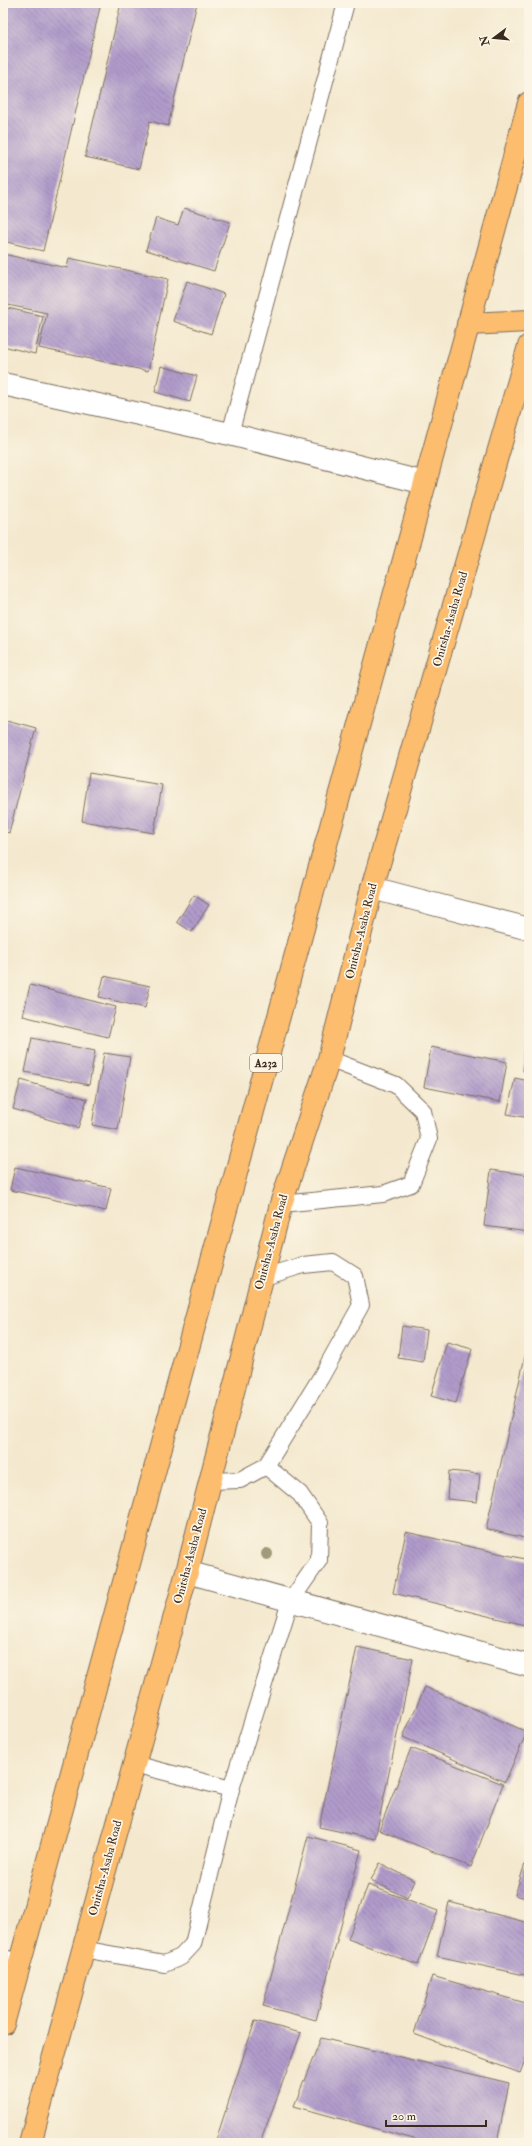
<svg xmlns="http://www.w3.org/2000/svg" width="532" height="2146" font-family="'IM FELL Double Pica',serif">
  <defs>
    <pattern id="building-back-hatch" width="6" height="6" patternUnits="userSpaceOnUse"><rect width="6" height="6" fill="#b09bcb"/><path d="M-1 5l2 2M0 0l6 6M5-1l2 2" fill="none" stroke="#907fa4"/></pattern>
  </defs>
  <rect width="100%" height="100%" fill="#fcf5e5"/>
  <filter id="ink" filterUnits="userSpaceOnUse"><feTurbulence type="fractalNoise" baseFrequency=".025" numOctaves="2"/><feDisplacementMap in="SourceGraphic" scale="8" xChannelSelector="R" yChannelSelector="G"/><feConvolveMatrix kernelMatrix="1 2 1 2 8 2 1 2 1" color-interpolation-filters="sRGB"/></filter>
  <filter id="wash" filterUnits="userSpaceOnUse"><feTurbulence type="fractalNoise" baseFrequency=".012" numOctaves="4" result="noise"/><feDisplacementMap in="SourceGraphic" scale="16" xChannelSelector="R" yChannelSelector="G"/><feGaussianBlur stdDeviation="0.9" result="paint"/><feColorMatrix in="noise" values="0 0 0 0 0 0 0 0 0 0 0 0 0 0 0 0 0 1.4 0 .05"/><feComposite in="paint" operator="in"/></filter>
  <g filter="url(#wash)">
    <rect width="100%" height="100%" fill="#f4e9cf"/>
    <g id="blocks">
      <g fill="url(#building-back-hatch)">
        <polygon points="3,3 101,3 43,251 3,241"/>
        <polygon points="121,3 197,3 168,126 150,121 139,169 85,157"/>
        <polygon points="184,208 230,222 214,271 146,250 156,218 178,225"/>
        <polygon points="3,254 67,268 69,258 168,279 148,371 39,348 47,313 3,304"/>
        <polygon points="187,281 224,294 211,334 173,321"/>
        <polygon points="3,307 43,316 35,354 3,346"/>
        <polygon points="161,366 197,376 190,402 155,392"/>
        <polygon points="3,719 36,728 9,833 3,831"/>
        <polygon points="89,773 162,785 154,833 82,821"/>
        <polygon points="194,895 209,905 192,932 177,922"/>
        <polygon points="104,976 150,986 145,1008 99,997"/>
        <polygon points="30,985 116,1007 108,1037 23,1016"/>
        <polygon points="32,1038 95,1051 89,1085 25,1072"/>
        <polygon points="528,1044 529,1044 529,1072 523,1071"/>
        <polygon points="431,1047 507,1062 500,1102 424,1087"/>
        <polygon points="104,1053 130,1057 118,1130 92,1125"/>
        <polygon points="515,1078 529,1081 529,1118 507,1114"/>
        <polygon points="21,1080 87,1099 78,1128 13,1109"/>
        <polygon points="15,1167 111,1188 106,1211 10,1190"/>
        <polygon points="491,1170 529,1175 529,1232 484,1226"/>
        <polygon points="402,1326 427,1330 423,1362 398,1358"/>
        <polygon points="447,1342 472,1349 456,1403 431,1396"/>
        <polygon points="528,1343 529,1343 529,1539 486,1529"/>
        <polygon points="449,1471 480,1474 477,1502 447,1499"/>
        <polygon points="406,1532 529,1560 529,1626 393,1593"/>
        <polygon points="357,1647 413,1659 375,1839 319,1827"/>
        <polygon points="425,1687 527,1732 505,1782 403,1737"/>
        <polygon points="411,1748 503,1784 471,1867 379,1830"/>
        <polygon points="308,1836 361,1850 316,2020 263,2006"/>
        <polygon points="529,1851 529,1899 515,1895"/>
        <polygon points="380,1863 415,1881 407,1898 371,1880"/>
        <polygon points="368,1885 438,1911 418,1965 348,1939"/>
        <polygon points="449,1902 529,1923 529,1976 437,1956"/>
        <polygon points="432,1976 529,2004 529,2050 520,2073 414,2034"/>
        <polygon points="255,2021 301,2033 260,2143 215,2143"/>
        <polygon points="321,2038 509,2083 497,2143 428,2143 294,2106"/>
      </g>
    </g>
  </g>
  <g filter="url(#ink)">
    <use href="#blocks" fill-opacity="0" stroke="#7c6d5c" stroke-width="1"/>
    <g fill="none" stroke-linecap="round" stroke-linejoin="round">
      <defs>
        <g id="lane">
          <polyline points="230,434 346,3"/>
          <polyline points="281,1204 383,1194 411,1184 429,1139 423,1111 396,1085 329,1059"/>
          <polyline points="210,1481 240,1480 266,1466 321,1377 361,1305 355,1276 333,1262 303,1265 261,1278"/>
          <polyline points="134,1764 231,1789"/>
          <polyline points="83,1949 164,1964 181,1957 193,1944 231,1789 290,1602 319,1560 320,1523 300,1494 266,1466"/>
        </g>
        <g id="street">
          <polyline points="3,384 230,434 425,483"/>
          <polyline points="372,888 529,929"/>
          <polyline points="187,1572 529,1666"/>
          <polyline points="3,1961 19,1965"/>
        </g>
        <g id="highway">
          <polyline points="468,324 529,321"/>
          <polyline points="3,2024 529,103"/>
          <polyline points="30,2143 187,1572 281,1204 329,1059 372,888 529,346"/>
        </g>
      </defs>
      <use href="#lane" stroke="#7c6d5c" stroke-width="18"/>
      <use href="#street" stroke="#7c6d5c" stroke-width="24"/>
      <use href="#highway" stroke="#7c6d5c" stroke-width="24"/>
      <use href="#lane" stroke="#fff" stroke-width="16"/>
      <use href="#street" stroke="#fff" stroke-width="22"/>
      <use href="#highway" stroke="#fcbd6e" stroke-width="22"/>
    </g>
    <circle fill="#a0997a" cx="267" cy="1554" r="6"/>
  </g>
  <g text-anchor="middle" stroke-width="3.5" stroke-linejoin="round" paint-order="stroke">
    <rect fill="#fcf5e5" stroke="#75675a" stroke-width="1" x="250" y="1054" width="32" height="18" rx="3"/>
    <g font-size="11" font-weight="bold" fill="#3b2a1e">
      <text x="266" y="1067">A232</text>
    </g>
    <g font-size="12" fill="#3b2a1e" stroke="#fcf5e5">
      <text transform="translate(450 619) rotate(-74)" y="4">Onitsha-Asaba Road</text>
      <text transform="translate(361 931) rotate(-76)" y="4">Onitsha-Asaba Road</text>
      <text transform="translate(271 1242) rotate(-75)" y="4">Onitsha-Asaba Road</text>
      <text transform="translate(190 1556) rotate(-75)" y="4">Onitsha-Asaba Road</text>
      <text transform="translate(105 1868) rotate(-75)" y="4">Onitsha-Asaba Road</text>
    </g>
  </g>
  <rect width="532" height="2146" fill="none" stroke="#fcf5e5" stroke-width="16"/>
  <g transform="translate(494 38) rotate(254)" stroke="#fcf5e5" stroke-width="3" paint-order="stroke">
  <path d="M0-3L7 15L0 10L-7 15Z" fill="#3b2a1e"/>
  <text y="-6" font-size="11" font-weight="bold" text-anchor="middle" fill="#3b2a1e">N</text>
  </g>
  <path d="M386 2120v6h100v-6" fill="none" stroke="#3b2a1e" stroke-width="2"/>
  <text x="392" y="2120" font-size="12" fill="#3b2a1e" stroke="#fcf5e5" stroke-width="3" paint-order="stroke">20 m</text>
</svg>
